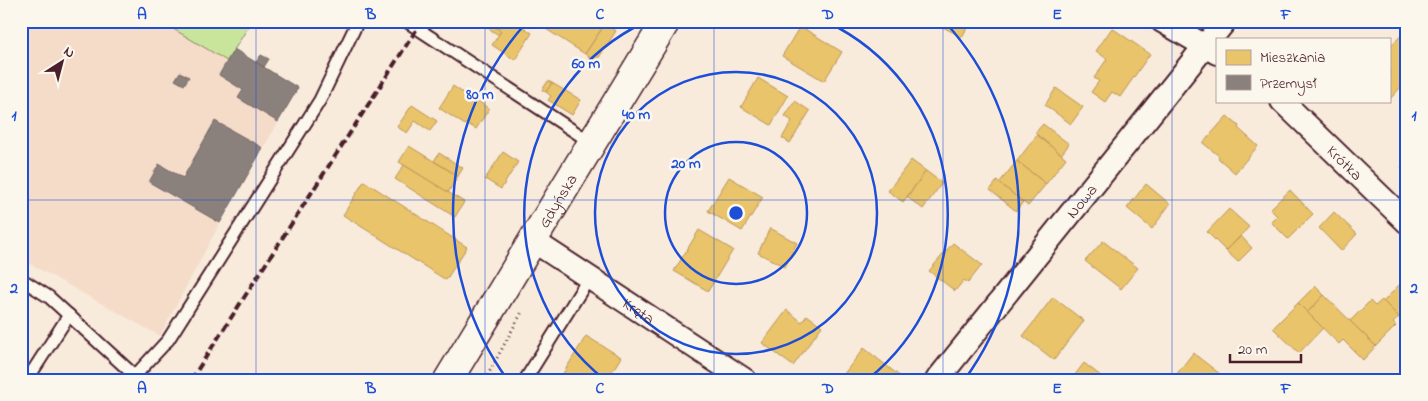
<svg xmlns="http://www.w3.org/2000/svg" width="1428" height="401" font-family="'Indie Flower',sans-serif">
  <rect width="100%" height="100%" fill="#f8ebdc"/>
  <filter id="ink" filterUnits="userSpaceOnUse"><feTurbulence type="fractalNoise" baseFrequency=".02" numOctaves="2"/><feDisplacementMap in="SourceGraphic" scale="10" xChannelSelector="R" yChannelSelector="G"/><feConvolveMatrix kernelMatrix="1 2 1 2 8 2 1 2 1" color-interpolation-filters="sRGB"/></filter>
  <g filter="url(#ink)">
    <polygon fill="#f4dcc9" points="21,21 160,21 227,61 234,49 298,88 220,223 160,336 21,259"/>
    <polygon fill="#c9e49b" stroke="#8a8263" points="160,21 252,21 227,61"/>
    <g fill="#e9c46a" stroke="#b99257">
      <polygon points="476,21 498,21 494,26 501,31 499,35"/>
      <polygon points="498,21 514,21 532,33 515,60 492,45 501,31 494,26"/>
      <polygon points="551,21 600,21 605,24 585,54 546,29"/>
      <polygon points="834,21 851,21 846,29"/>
      <polygon points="938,21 971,21 962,37 937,24"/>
      <polygon points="605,24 616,31 596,62 585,54"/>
      <polygon points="800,26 842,52 824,81 782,56"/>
      <polygon points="1112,28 1150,54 1120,97 1112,92 1105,102 1091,92 1099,81 1094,78 1107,59 1096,51"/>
      <polygon points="1405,32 1407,34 1407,82 1405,83 1406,85 1403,89 1401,87 1390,99 1389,47"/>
      <polygon points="758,78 788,96 771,125 741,107"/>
      <polygon points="548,81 552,83 546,92 542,90"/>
      <polygon points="552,83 581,100 572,115 548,100 551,96 546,92"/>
      <polygon points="453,86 463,93 465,91 489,109 476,129 466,123 465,125 439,108"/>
      <polygon points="1056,88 1083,107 1071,124 1045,105"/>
      <polygon points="795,101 810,111 790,143 782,138 792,121 785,116"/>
      <polygon points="412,105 437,121 430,131 415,121 407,133 397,127"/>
      <polygon points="1227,116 1239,126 1238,128 1258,146 1235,173 1218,158 1219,156 1203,143"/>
      <polygon points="1043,124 1069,144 1061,155 1035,133"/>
      <polygon points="1037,135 1066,158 1046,184 1017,161"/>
      <polygon points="409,146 458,176 448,193 399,162"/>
      <polygon points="503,152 518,162 501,189 485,179"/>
      <polygon points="1407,152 1407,172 1401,167 1406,162 1402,157"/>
      <polygon points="439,153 463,168 458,176 434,161"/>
      <polygon points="911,160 926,171 903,202 888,191"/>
      <polygon points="1017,161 1046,184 1028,206 999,183"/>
      <polygon points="404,165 464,202 455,217 395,179"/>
      <polygon points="926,171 942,183 923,209 907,197"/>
      <polygon points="729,177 763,197 742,231 708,211"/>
      <polygon points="364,181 467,247 446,280 343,215"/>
      <polygon points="997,181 1023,202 1016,211 990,190"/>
      <polygon points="1146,184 1170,204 1152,229 1127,208"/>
      <polygon points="1290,190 1313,214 1288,239 1271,222 1277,216 1270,209"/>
      <polygon points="1229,209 1249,227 1226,251 1207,232"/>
      <polygon points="1334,212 1357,234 1341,251 1319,228"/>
      <polygon points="770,228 797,243 785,267 758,253"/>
      <polygon points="699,230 733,250 708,291 674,271"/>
      <polygon points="1241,236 1252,248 1238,262 1226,251"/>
      <polygon points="1103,241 1138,268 1121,289 1085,261"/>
      <polygon points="953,243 982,265 968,283 964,280 955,291 929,271"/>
      <polygon points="1402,282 1407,286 1407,325 1383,302"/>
      <polygon points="1315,286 1324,295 1307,313 1298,303"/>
      <polygon points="1324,295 1376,346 1363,360 1343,340 1339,344 1307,313"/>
      <polygon points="1053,297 1084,321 1054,360 1023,336"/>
      <polygon points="1382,300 1399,317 1393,323 1396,326 1376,346 1350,321 1370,301 1375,306"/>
      <polygon points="1298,303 1323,328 1299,353 1273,328"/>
      <polygon points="787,310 802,322 807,315 822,326 793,366 762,343"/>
      <polygon points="586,336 621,357 607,380 559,380"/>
      <polygon points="864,348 902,378 901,380 840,379"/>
      <polygon points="1193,353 1220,374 1216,380 1172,380"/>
      <polygon points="1084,363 1106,380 1071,380"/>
    </g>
    <g fill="#8a817c" stroke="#776464">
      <polygon points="234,49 298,88 278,122 238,98 243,90 219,75"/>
      <polygon points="261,55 269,59 264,67 256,62"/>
      <polygon points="180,72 189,77 184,85 175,80"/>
      <polygon points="215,121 263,148 220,223 149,182 159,164 183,178"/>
    </g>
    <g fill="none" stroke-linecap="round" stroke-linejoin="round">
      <defs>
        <g id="service">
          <polyline points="406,21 592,143"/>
          <polyline points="21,279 49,297 134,375"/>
          <polyline points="27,380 69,315"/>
          <polyline points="131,380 168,340 320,100 358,21"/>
          <polyline points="525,380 589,278"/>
        </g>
        <g id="minor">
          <polyline points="1162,21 1217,53"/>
          <path id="s1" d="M1282 101 1407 222"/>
          <path id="s2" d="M532 240 745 380"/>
          <path id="s3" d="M937 380 1225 21"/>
        </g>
        <g id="secondary">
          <path id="s4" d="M448 380 666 21"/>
        </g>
      </defs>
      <use href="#service" stroke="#4a1f2b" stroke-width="15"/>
      <use href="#minor" stroke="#4a1f2b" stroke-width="26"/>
      <use href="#secondary" stroke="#4a1f2b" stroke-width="31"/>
      <polyline stroke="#4a1f2b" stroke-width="3" stroke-dasharray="1 4" stroke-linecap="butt" points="485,380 523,310"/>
      <use href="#service" stroke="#fbf7ec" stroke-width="11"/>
      <use href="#minor" stroke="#fbf7ec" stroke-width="22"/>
      <use href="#secondary" stroke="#fbf7ec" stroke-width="28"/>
      <polyline stroke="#4a1f2b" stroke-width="4" stroke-dasharray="8 4" stroke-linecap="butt" points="191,380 422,21"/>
    </g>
  </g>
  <path fill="none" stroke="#1d4ed8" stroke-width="1" stroke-opacity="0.55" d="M256 21V380M485 21V380M714 21V380M943 21V380M1172 21V380M21 200H1407"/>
  <g fill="none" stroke="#1d4ed8" stroke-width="2.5">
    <circle cx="736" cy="213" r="71"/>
    <circle cx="736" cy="213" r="141"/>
    <path d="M604 379A212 212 0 0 1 645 22M827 22A212 212 0 0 1 868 379"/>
    <path d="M507 379A283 283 0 0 1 527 22M945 22A283 283 0 0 1 965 379"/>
  </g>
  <g text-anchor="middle" stroke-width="5" stroke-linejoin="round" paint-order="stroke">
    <g font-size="16" fill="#4a1f2b" stroke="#fbf7ec">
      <text dy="6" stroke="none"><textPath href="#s1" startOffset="88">Krótka</textPath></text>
      <text dy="6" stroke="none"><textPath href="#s4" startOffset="210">Gdyńska</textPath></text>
      <text dy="6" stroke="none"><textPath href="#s3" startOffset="230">Nowa</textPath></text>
      <text dy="6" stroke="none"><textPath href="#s2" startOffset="128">Kręta</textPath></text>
    </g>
  </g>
  <circle cx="736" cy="213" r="8" fill="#1d4ed8" stroke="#fbf7ec" stroke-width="2.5"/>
  <g font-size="15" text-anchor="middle" font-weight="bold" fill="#1d4ed8" stroke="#fbf7ec" stroke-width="5" stroke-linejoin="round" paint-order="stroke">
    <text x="586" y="68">60 m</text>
    <text x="480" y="99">80 m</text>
    <text x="636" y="119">40 m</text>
    <text x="686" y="168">20 m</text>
  </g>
  <rect width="1428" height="401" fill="none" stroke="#fbf7ec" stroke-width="55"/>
  <rect x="1216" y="38" width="175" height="65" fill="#fbf7ec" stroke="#b4a19f"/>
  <rect x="1226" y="50" width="25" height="15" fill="#e9c46a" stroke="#b4a19f"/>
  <text x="1260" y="62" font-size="15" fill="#4a1f2b">Mieszkania</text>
  <rect x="1226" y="75" width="25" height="15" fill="#8a817c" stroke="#b4a19f"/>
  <text x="1260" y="88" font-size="15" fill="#4a1f2b">Przemysł</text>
  <g transform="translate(62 62) rotate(36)" stroke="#fbf7ec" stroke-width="4" paint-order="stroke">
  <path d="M0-4L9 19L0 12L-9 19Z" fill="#4a1f2b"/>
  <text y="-8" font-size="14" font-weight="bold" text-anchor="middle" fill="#4a1f2b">N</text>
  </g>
  <path d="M1230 354v8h71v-8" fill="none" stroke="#4a1f2b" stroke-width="2.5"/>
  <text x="1238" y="354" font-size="15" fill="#4a1f2b" stroke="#fbf7ec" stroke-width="4" paint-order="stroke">20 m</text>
  <rect x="28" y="28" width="1372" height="346" fill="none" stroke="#1d4ed8" stroke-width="2"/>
  <g font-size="16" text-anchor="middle" font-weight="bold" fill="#1d4ed8">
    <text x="142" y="19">A</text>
    <text x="371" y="19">B</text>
    <text x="600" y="19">C</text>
    <text x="828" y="19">D</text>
    <text x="1057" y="19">E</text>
    <text x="1286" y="19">F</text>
    <text x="14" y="120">1</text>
    <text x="1414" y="120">1</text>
    <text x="14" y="293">2</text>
    <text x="1414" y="293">2</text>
    <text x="142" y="393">A</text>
    <text x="371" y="393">B</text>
    <text x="600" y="393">C</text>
    <text x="828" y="393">D</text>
    <text x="1057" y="393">E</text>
    <text x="1286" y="393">F</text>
  </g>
</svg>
